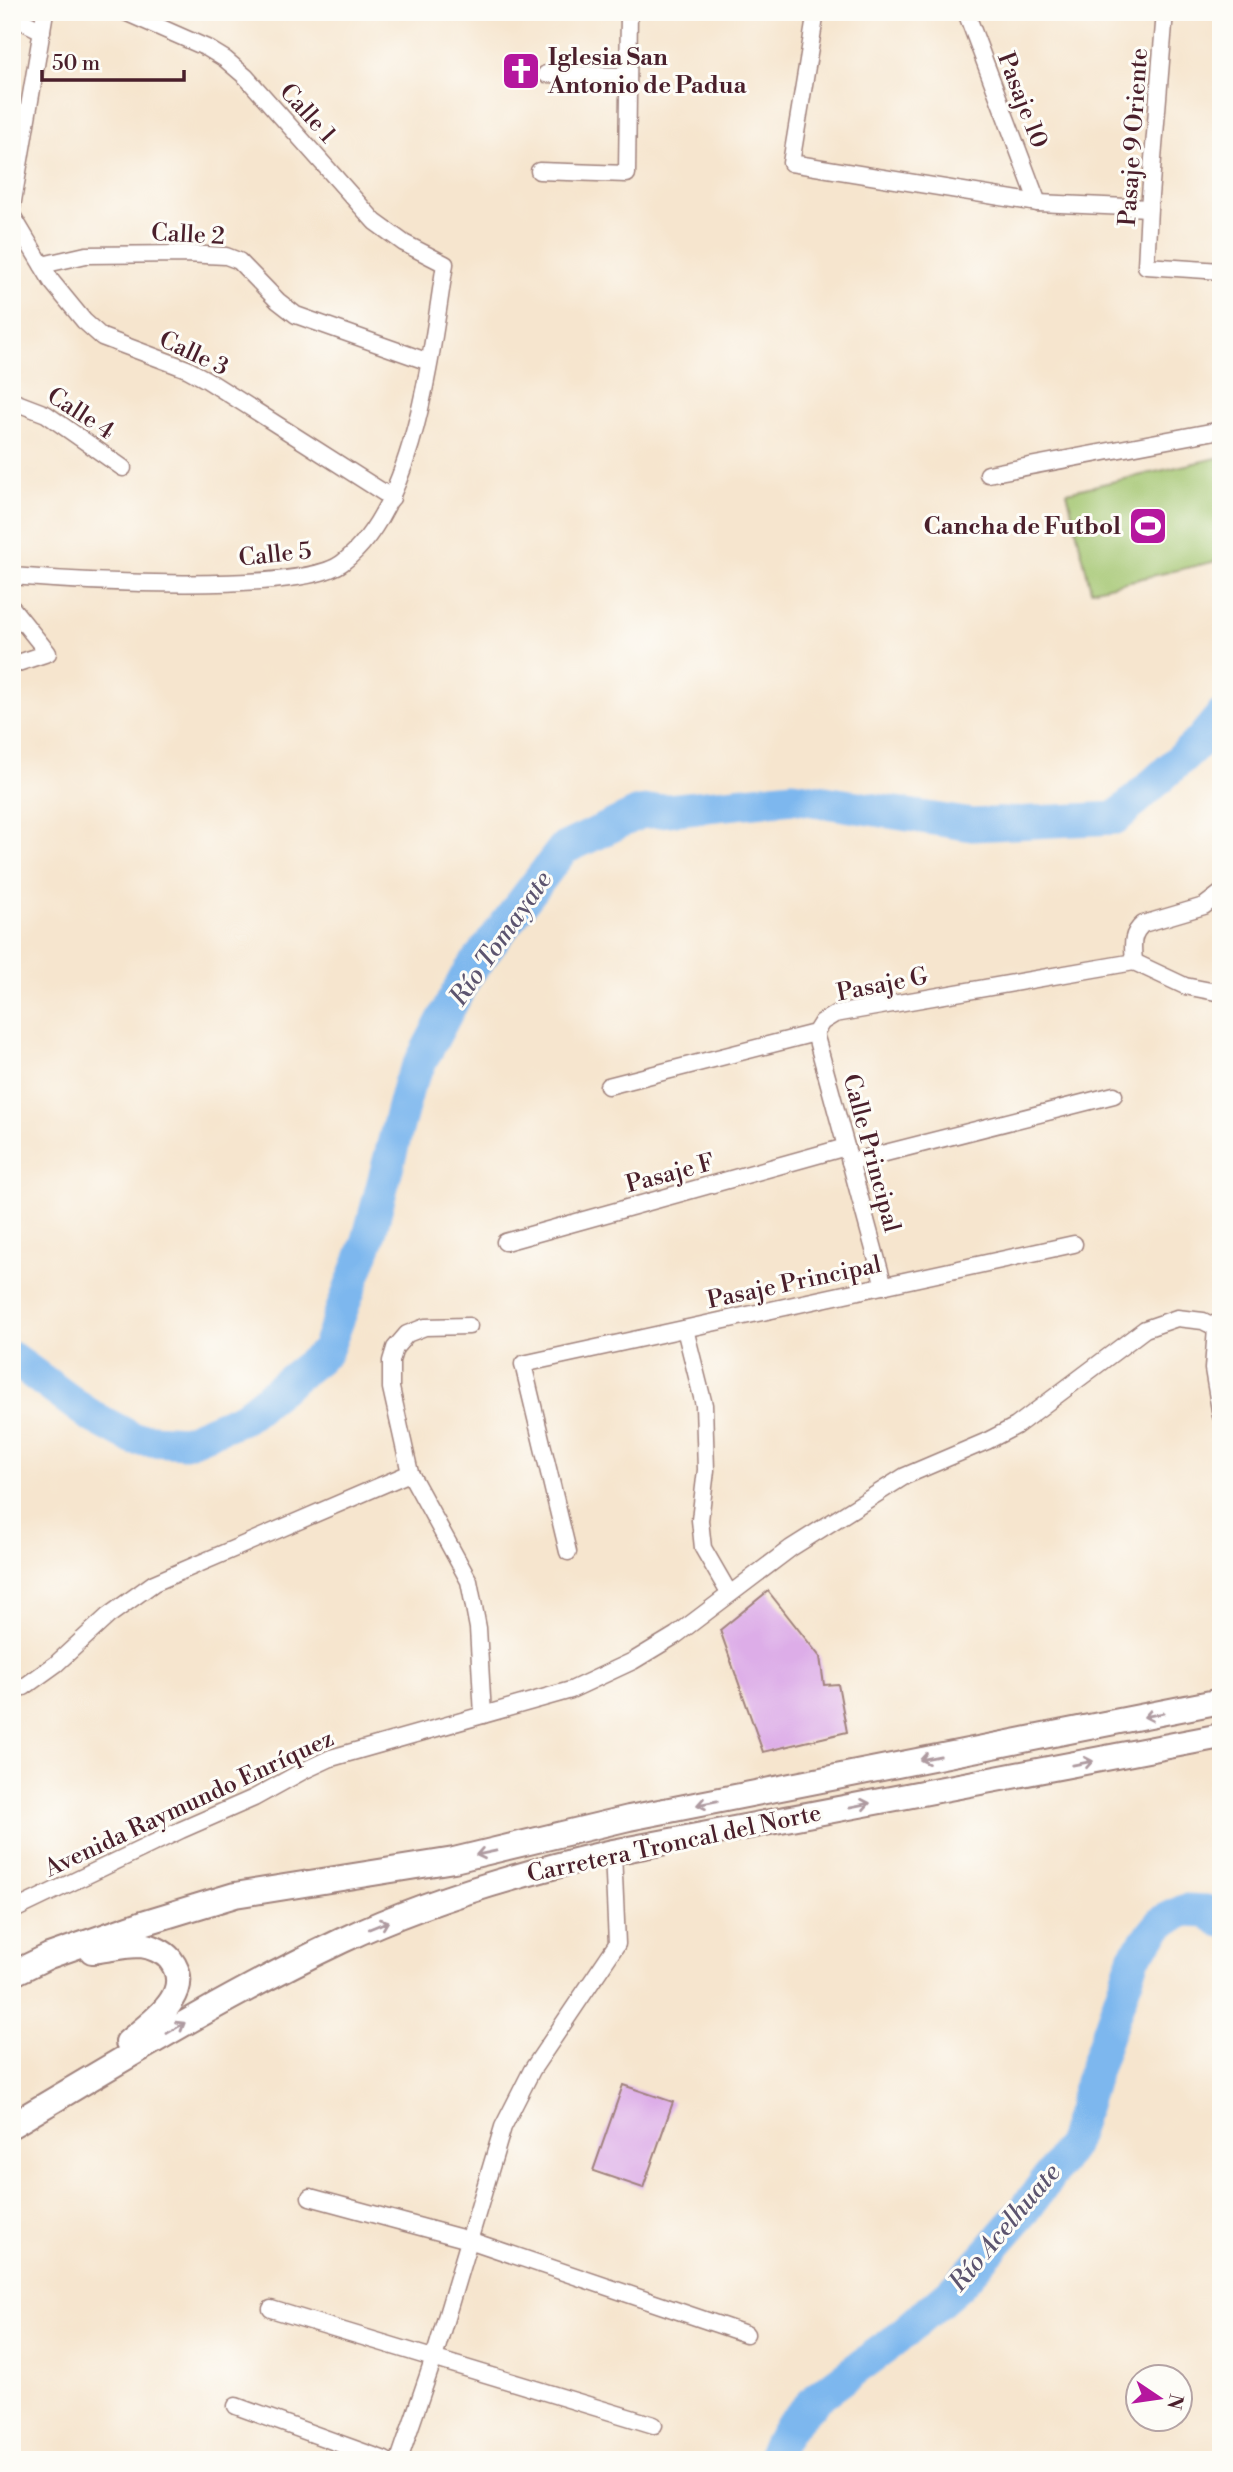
<svg xmlns="http://www.w3.org/2000/svg" width="1233" height="2472" font-family="'Libre Bodoni',serif">
  <rect width="100%" height="100%" fill="#fdfcf7"/>
  <filter id="ink" filterUnits="userSpaceOnUse"><feTurbulence type="fractalNoise" baseFrequency=".0143" numOctaves="2"/><feDisplacementMap in="SourceGraphic" scale="14" xChannelSelector="R" yChannelSelector="G"/><feConvolveMatrix kernelMatrix="1 2 1 2 8 2 1 2 1" color-interpolation-filters="sRGB"/></filter>
  <filter id="wash" filterUnits="userSpaceOnUse"><feTurbulence type="fractalNoise" baseFrequency=".00686" numOctaves="4" result="noise"/><feDisplacementMap in="SourceGraphic" scale="28" xChannelSelector="R" yChannelSelector="G"/><feGaussianBlur stdDeviation="1.57" result="paint"/><feColorMatrix in="noise" values="0 0 0 0 0 0 0 0 0 0 0 0 0 0 0 0 0 1.4 0 .05"/><feComposite in="paint" operator="in"/></filter>
  <g filter="url(#wash)">
    <rect width="100%" height="100%" fill="#f6e5ce"/>
    <polygon fill="#a2c56e" stroke="#76724c" stroke-width="2" points="1221,457 1221,560 1091,590 1067,492"/>
    <g fill="none" stroke-linecap="round" stroke-linejoin="round">
      <g stroke="#7db7ee" stroke-width="33">
        <polyline points="12,1358 91,1416 134,1439 185,1442 244,1417 326,1352 368,1240 409,1084 466,976 563,849 639,813 793,797 972,825 1116,818 1201,740 1221,716"/>
        <polyline points="774,2460 774,2454 787,2429 818,2397 893,2342 959,2285 1025,2210 1071,2146 1095,2069 1135,1955 1163,1921 1186,1910 1207,1911 1221,1921"/>
      </g>
    </g>
    <g id="blocks">
      <g fill="#ddade8">
        <polygon points="768,1591 820,1657 824,1685 838,1684 847,1732 763,1752 720,1630"/>
        <polygon points="623,2085 673,2102 643,2188 593,2171"/>
      </g>
    </g>
  </g>
  <g filter="url(#ink)">
    <use href="#blocks" fill-opacity="0" stroke="#a0827c" stroke-width="2"/>
    <g fill="none" stroke-linecap="round" stroke-linejoin="round">
      <defs>
        <g id="minor">
          <polyline points="816,12 791,163 1038,203 1149,208"/>
          <polyline points="966,12 1038,203"/>
          <polyline points="1165,12 1149,208 1146,266 1221,271"/>
          <polyline points="12,16 42,31"/>
          <polyline points="546,74 628,76"/>
          <polyline points="539,171 627,174 629,12"/>
          <polyline points="12,207 45,12"/>
          <polyline points="12,215 52,282 84,321 102,337 187,369 207,380 392,498"/>
          <polyline points="42,265 86,255 185,254 226,256 239,261 278,301 296,315 429,362"/>
          <polyline points="12,401 46,414 123,468"/>
          <polyline points="988,474 1221,430"/>
          <path d="M12 576C72 581 300 595 342 563 416 507 431 351 445 264L404 243 375 222 246 77 225 59 207 48 125 12"/>
          <polyline points="12,608 48,653 12,665"/>
          <path d="M1134 962C1133 947 1130 935 1143 924L1204 906 1221 893"/>
          <polyline points="1134,962 1185,986 1221,993"/>
          <polyline points="815,1033 884,1286"/>
          <polyline points="608,1086 815,1033 822,1022 835,1014 1134,962"/>
          <polyline points="850,1162 1114,1095"/>
          <polyline points="505,1242 846,1147"/>
          <polyline points="469,1326 425,1327 407,1334 395,1348 391,1361 391,1388 410,1473 469,1581 478,1628 483,1715"/>
          <polyline points="1216,1328 1213,1369 1221,1416"/>
          <polyline points="685,1329 704,1405 706,1470 700,1520 703,1548 729,1593"/>
          <polyline points="568,1552 523,1364 1074,1244"/>
          <polyline points="12,1687 24,1687 56,1664 108,1616 154,1583 410,1473"/>
          <polyline points="12,1911 181,1830 254,1798 303,1771 331,1758 571,1690 633,1661 676,1635 791,1548 905,1476 987,1441 1016,1426 1145,1329 1177,1318 1203,1321 1221,1330"/>
          <polyline points="310,2197 469,2240 746,2334"/>
          <polyline points="271,2309 654,2425"/>
          <polyline points="236,2406 385,2460"/>
          <polyline points="399,2460 434,2358 503,2127 532,2070 617,1944 613,1852"/>
        </g>
        <g id="primary">
          <path d="M92 1951C108 1949 125 1945 141 1945 151 1946 164 1952 170 1959 197 1994 150 2023 128 2042"/>
          <polyline points="12,1974 49,1956 143,1923 235,1895 454,1860 629,1818 1221,1701"/>
          <path d="M12 2125C120 2061 227 1995 341 1941 427 1900 521 1873 613 1852L1221 1736"/>
        </g>
      </defs>
      <use href="#minor" stroke="#a0827c" stroke-width="19"/>
      <use href="#primary" stroke="#a0827c" stroke-width="28"/>
      <use href="#minor" stroke="#fff" stroke-width="16"/>
      <use href="#primary" stroke="#fff" stroke-width="24"/>
    </g>
    <defs><path id="oneway-shaft" d="M-6 0H5M1.5-3L5.5 0L1.5 3" fill="none" stroke-width="1.6" stroke-linecap="round" stroke-linejoin="round" transform="scale(1.75)"/></defs>
    <g stroke="#ae9aa0">
      <use href="#oneway-shaft" transform="translate(1154 1715) rotate(169)"/>
      <use href="#oneway-shaft" transform="translate(930 1758) rotate(169)"/>
      <use href="#oneway-shaft" transform="translate(1083 1763) rotate(-11)"/>
      <use href="#oneway-shaft" transform="translate(707 1803) rotate(169)"/>
      <use href="#oneway-shaft" transform="translate(860 1805) rotate(-11)"/>
      <use href="#oneway-shaft" transform="translate(486 1853) rotate(168)"/>
      <use href="#oneway-shaft" transform="translate(379 1925) rotate(-22)"/>
      <use href="#oneway-shaft" transform="translate(176 2028) rotate(-31)"/>
    </g>
  </g>
  <defs>
    <symbol id="church-square" viewBox="-11 -11 22 22"><rect x="-9" y="-9" width="18" height="18" rx="4" fill="#b5179e" stroke="#fdfcf7"/><path d="M-1.2-6h2.4v3.5h3.3v2.4h-3.3V6h-2.4V-.1h-3.3v-2.4h3.3Z" fill="#fff"/></symbol>
    <symbol id="stadium-square" viewBox="-11 -11 22 22"><rect x="-9" y="-9" width="18" height="18" rx="4" fill="#b5179e" stroke="#fdfcf7"/><path d="M0-5a6.5 5 0 1 0 0 10a6.5 5 0 1 0 0-10ZM-3.5-1.8h7v3.6h-7Z" fill="#fff"/></symbol>
  </defs>
  <g fill-rule="evenodd">
    <use href="#church-square" x="499" y="49" width="44" height="44"/>
    <use href="#stadium-square" x="1126" y="504" width="44" height="44"/>
  </g>
  <g text-anchor="middle" stroke-width="6" stroke-linejoin="round" paint-order="stroke">
    <g font-size="24" font-weight="bold" fill="#4a1f2b" stroke="#fdfcf7" text-anchor="start">
      <text x="548" y="65">Iglesia San<tspan x="548" dy="28">Antonio de Padua</tspan></text>
      <text x="1121" y="534" text-anchor="end">Cancha de Futbol</text>
    </g>
    <g font-size="24" fill="#4a1f2b" stroke="#fdfcf7">
      <text transform="translate(1023 100) rotate(69)" y="8">Pasaje 10</text>
      <text transform="translate(308 113) rotate(48)" y="8">Calle 1</text>
      <text transform="translate(1133 137) rotate(-86)" y="8">Pasaje 9 Oriente</text>
      <text transform="translate(188 234) rotate(3)" y="8">Calle 2</text>
      <text transform="translate(194 353) rotate(25)" y="8">Calle 3</text>
      <text transform="translate(81 413) rotate(33)" y="8">Calle 4</text>
      <text transform="translate(275 554) rotate(-6)" y="8">Calle 5</text>
      <text transform="translate(882 984) rotate(-11)" y="8">Pasaje G</text>
      <text transform="translate(872 1153) rotate(75)" y="8">Calle Principal</text>
      <text transform="translate(670 1173) rotate(-15)" y="8">Pasaje F</text>
      <text transform="translate(794 1282) rotate(-12)" y="8">Pasaje Principal</text>
      <text transform="translate(189 1803) rotate(-25)" y="8">Avenida Raymundo Enríquez</text>
      <text transform="translate(674 1843) rotate(-12)" y="8">Carretera Troncal del Norte</text>
    </g>
    <g font-size="26" font-style="italic" fill="#5c546f" stroke="#fdfcf7">
      <text transform="translate(500 938) rotate(-55)" y="9">Río Tomayate</text>
      <text transform="translate(1004 2227) rotate(-50)" y="9">Río Acelhuate</text>
    </g>
  </g>
  <rect width="1233" height="2472" fill="none" stroke="#fdfcf7" stroke-width="42"/>
  <g transform="translate(1159 2398) rotate(103)"><circle r="33" fill="#fdfcf7" stroke="#b5a4a5" stroke-width="2"/>
  <path d="M0-5L12 26L0 18L-12 26Z" fill="#b5179e"/>
  <text y="-10" font-size="19" font-weight="bold" text-anchor="middle" fill="#4a1f2b">N</text>
  </g>
  <path d="M42 70v10h142v-10" fill="none" stroke="#4a1f2b" stroke-width="3.5"/>
  <text x="52" y="70" font-size="21" fill="#4a1f2b" stroke="#fdfcf7" stroke-width="5" paint-order="stroke">50 m</text>
</svg>
